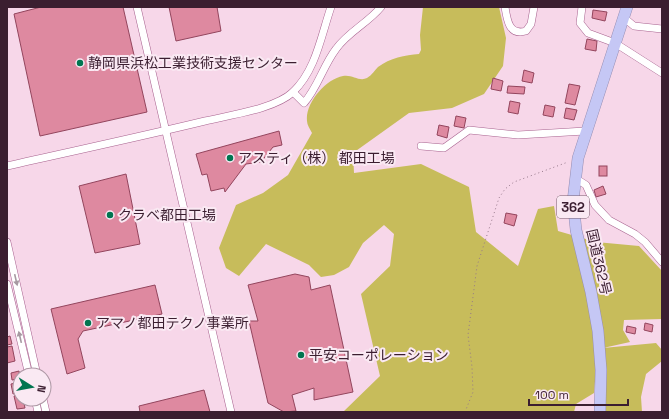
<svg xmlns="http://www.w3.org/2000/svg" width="669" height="419" font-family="'Space Grotesk','Noto Sans JP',sans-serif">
  <rect width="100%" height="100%" fill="#f7d7e9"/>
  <path fill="#c7bc5b" d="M423 7H499L506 38 503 66 484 94 452 108 409 113 353 153 354 173 421 164 469 187 476 232 518 266 538 209 554 206 558 231 596 242 639 246 662 271V319L624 320 623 330 630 342 603 348 656 343 662 350V361L646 374 641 397 642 412H603L596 369 594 393 576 404 574 412H343L380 376 361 294 390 266 394 234 384 225 363 243 349 267 334 275 321 277 309 265 266 244 239 276 226 268 219 248 236 205 263 193 288 175 312 133C310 129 307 125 307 121 305 103 326 79 343 76 352 74 359 82 367 78 372 75 375 70 378 67 390 58 405 55 419 54L421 50 420 35Z"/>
  <g fill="#de89a0" stroke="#93455d">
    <polygon points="41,7 123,7 147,112 40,136 14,14"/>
    <polygon points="169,7 217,7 221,31 176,41"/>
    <polygon points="593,10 607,12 605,21 592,18"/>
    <polygon points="587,39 597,41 596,51 585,49"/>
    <polygon points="524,70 534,73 532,83 522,81"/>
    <polygon points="493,78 503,81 501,91 491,89"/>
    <polygon points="569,84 580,86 575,105 565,103"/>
    <polygon points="508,86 525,87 524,94 507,93"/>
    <polygon points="510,101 520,103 518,114 508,112"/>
    <polygon points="545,105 555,107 553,117 543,115"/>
    <polygon points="566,108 577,110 574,120 564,118"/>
    <polygon points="456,116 466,118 464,128 454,126"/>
    <polygon points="439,125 449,127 447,138 437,135"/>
    <polygon points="279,131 282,145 273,147 261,162 246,164 225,192 224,188 211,191 207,174 202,175 196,154"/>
    <rect x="599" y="166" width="8" height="10"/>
    <polygon points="126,174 140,244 95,253 79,186"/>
    <polygon points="603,186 606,194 596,197 594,190"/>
    <polygon points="506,213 517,215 514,226 504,223"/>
    <polygon points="295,274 309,277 311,290 330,285 353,392 314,400 314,388 292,395 296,411 284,412 268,403 249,321 258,321 248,285"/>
    <polygon points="155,285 162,314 83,331 78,339 85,368 67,374 51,309"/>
    <polygon points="645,323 653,325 652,332 644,330"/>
    <polygon points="627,326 636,328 635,334 626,332"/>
    <polygon points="10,336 12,344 7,345 7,337"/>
    <polygon points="12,346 15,361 7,363 7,347"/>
    <polygon points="19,371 20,379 12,380 11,373"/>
    <polygon points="20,382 20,392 13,394 11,384"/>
    <polygon points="204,390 210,412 140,412 139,406"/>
    <polygon points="20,395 20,399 23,399 25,408 17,409 14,396"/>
  </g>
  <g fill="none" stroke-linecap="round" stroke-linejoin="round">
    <defs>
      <g id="minor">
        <polyline points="137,7 231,412"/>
        <path d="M505 7C507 20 509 36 526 31L531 24 534 7"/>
        <polyline points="582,7 580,23 588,33 615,43 662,73"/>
        <polyline points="623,17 634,26 662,29"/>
        <path d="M293 92 304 103C318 87 323 66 336 49 348 32 368 23 381 7"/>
        <polyline points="421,146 444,148 469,130 518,135 585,131"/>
        <path d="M7 166C73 151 139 137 205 121 230 115 275 109 293 92 316 70 321 36 331 7"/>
        <polyline points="575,178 586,185 595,205 609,220 635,234 645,242 662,262"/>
        <polyline points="7,242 37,375"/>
        <polyline points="7,284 29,375"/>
        <polyline points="35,399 38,412"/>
        <polyline points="43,399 46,412"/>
      </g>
      <polyline id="highway" points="600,412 601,370 598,331 591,292 576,230 573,201 578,158 627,7"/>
    </defs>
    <use href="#minor" stroke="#a8628f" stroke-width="8"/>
    <use href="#highway" stroke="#958cb0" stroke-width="12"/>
    <polyline stroke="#96788a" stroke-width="1" stroke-dasharray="1 3" stroke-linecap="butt" points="465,412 473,392 472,367 468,335 477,266 499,198 505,189 514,182 568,162"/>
    <use href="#minor" stroke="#fff" stroke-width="7"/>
    <use href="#highway" stroke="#c5c7f5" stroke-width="11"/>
  </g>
  <defs><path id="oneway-solid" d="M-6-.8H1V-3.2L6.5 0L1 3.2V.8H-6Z"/></defs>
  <g fill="#a79aa2">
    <use href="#oneway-solid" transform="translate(16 280) rotate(77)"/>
    <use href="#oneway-solid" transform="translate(20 337) rotate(-103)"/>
  </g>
  <g fill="#017550" stroke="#fae9f3" stroke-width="1.5">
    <circle cx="80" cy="63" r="4"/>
    <circle cx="230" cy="158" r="4"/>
    <circle cx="110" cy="215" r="4"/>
    <circle cx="88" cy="323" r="4"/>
    <circle cx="301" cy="355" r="4"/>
  </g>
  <g text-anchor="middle" stroke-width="4" stroke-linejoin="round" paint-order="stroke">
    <rect fill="#fae9f3" stroke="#745b6a" stroke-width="1" x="557" y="196" width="32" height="22" rx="3"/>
    <g font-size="13" font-weight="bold" fill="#3b1e30">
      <text x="573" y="212">362</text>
    </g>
    <g font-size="14" fill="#3b1e30" stroke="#fae9f3" text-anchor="start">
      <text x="88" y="68">静岡県浜松工業技術支援センター</text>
      <text x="238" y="163">アスティ（株） 都田工場</text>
      <text x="118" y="220">クラベ都田工場</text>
      <text x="96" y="328">アマノ都田テクノ事業所</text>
      <text x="309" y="360">平安コーポレーション</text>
    </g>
    <g font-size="14" fill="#3b1e30" stroke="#fae9f3">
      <text transform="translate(599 262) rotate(77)" y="5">国道362号</text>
    </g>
  </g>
  <rect width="669" height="419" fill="none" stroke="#3b1e30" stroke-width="16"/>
  <g transform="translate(32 387) rotate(101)"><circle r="19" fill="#fae9f3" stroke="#ae98a5"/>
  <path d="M0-3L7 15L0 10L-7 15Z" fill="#017550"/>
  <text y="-6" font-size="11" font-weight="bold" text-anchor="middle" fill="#3b1e30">N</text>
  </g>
  <path d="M529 399v6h99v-6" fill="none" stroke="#3b1e30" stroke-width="2"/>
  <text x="535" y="399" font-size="12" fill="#3b1e30" stroke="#fae9f3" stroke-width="3" paint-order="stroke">100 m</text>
</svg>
